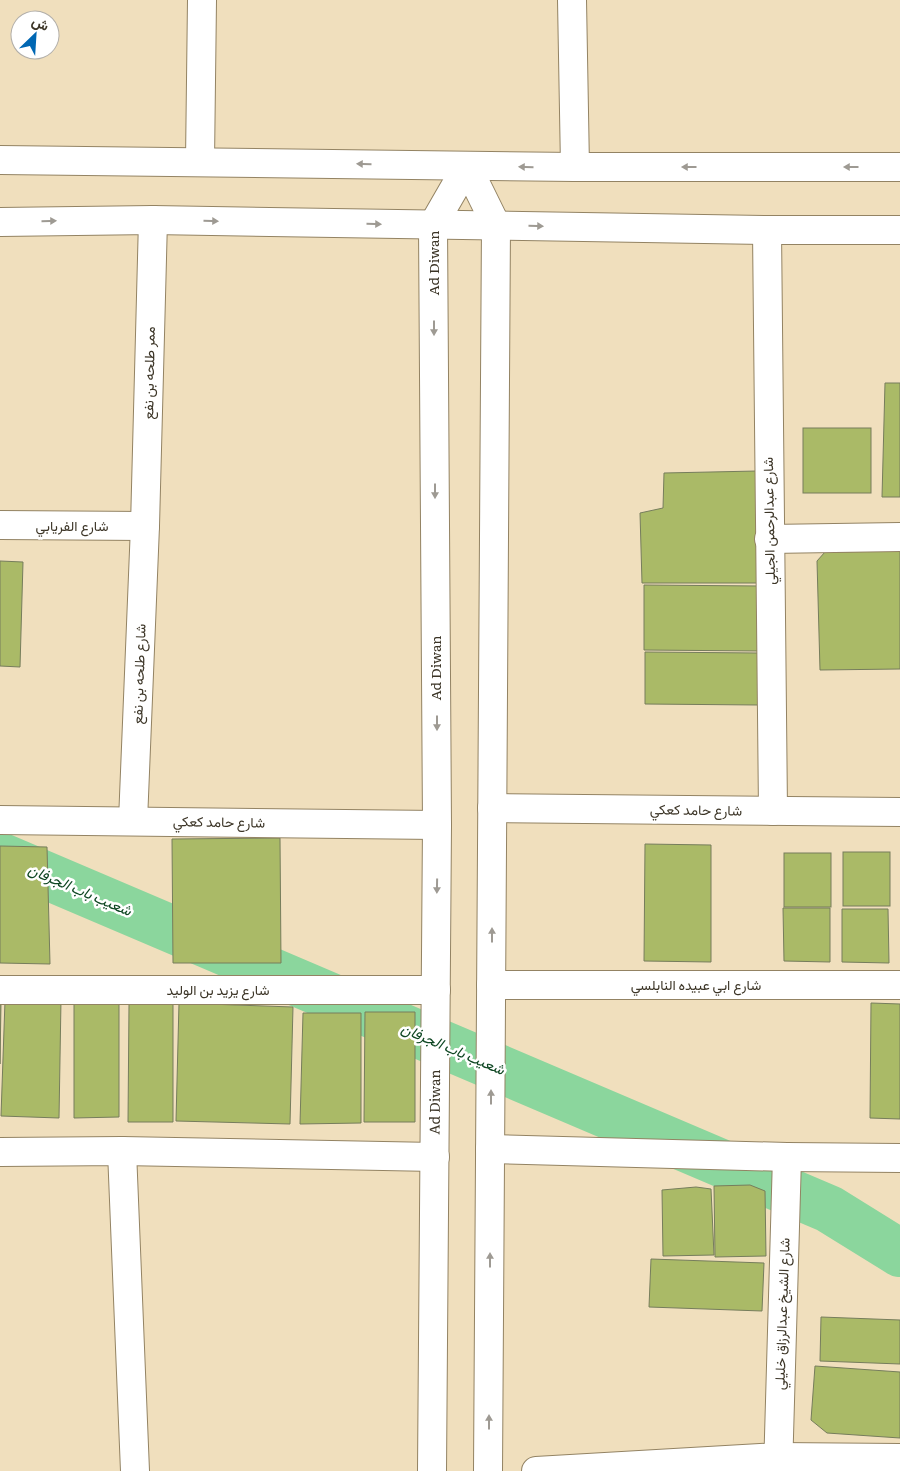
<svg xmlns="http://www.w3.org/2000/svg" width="900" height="1471" font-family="Literata,Vazirmatn,serif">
  <rect width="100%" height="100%" fill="#f0dfbd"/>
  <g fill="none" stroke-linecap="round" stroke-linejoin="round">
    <polyline stroke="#8bd69d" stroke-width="48" points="0,856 829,1209 900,1253"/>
  </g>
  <g fill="#aaba67" stroke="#767d5c">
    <polygon points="885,383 900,383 900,497 882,497"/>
    <rect x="803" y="428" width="68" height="65"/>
    <polygon points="757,471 761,583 642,583 640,513 663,508 664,473"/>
    <polygon points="900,551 900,669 820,670 817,561 825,552"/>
    <polygon points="0,561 23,562 20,667 0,666"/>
    <polygon points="644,585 760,586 760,651 644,650"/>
    <polygon points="645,652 758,653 758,705 645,704"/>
    <polygon points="280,838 281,963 173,963 172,839"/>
    <polygon points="645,844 711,845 711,962 644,961"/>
    <polygon points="0,846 47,847 50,964 0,963"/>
    <rect x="843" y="852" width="47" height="54"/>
    <rect x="784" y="853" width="47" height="54"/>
    <polygon points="783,908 830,908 830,962 784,961"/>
    <polygon points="842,909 888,909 889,963 842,962"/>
    <polygon points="74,998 119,998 119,1117 74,1118"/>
    <polygon points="61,1000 59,1118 1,1116 5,1001"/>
    <polygon points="0,1002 1,1002 0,1064"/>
    <polygon points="173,1002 173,1122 128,1122 129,1004"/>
    <polygon points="179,1003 293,1007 290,1124 176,1121"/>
    <polygon points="871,1003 900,1004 900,1119 870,1118"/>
    <polygon points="365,1012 415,1012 415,1122 364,1122"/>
    <polygon points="303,1013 361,1013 361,1123 300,1124"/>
    <polygon points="750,1185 765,1191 766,1256 715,1257 714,1186"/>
    <polygon points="696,1187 711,1189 714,1255 663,1256 662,1190"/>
    <polygon points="651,1259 764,1263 762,1311 649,1307"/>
    <polygon points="821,1317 900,1320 900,1364 820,1361"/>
    <polygon points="815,1366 900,1372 900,1438 827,1433 811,1420"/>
  </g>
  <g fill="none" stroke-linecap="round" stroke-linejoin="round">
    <defs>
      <g id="street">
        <polyline points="572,0 575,167"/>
        <polyline points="200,161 202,0"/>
        <polyline points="467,166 496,225 488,1471"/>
        <polyline points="767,230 773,811"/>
        <polyline points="0,525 145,526"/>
        <polyline points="769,539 900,537"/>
        <polyline points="492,808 900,812"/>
        <polyline points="0,820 437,825"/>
        <polyline points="133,821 145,526 153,220"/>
        <polyline points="491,985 900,985"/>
        <polyline points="0,990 436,990"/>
        <polyline points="490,1149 787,1157 900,1158"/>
        <polyline points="122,1151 135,1471"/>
        <polyline points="0,1152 122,1151 435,1157"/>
        <path id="s1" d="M432 1471 437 825 433 225 467 166"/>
        <polyline points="536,1471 778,1457 900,1458"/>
        <polyline points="778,1471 787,1157"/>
      </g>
      <g id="secondary">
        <polyline points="0,160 575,167 900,167"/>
        <polyline points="0,222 153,220 767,230 900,230"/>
      </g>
    </defs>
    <use href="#street" stroke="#938363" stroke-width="30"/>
    <use href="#secondary" stroke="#938363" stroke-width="30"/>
    <use href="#street" stroke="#fff" stroke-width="28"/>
    <use href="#secondary" stroke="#fff" stroke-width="28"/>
  </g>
  <defs><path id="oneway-solid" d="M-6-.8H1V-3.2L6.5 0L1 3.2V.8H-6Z" transform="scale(1.25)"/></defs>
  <g fill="#9e9a93">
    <use href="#oneway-solid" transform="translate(364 164) rotate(-179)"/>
    <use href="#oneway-solid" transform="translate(526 167) rotate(-179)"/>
    <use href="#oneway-solid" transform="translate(689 167) rotate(180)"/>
    <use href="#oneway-solid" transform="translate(851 167) rotate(180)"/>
    <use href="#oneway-solid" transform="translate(49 221) rotate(-1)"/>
    <use href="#oneway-solid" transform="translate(211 221) rotate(1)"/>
    <use href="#oneway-solid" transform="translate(374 224) rotate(1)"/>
    <use href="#oneway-solid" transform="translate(536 226) rotate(1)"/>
    <use href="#oneway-solid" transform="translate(434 328) rotate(90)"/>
    <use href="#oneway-solid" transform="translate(435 491) rotate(90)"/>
    <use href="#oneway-solid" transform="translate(437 723) rotate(90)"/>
    <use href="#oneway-solid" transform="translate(437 886) rotate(91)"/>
    <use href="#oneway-solid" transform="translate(492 935) rotate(-90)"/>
    <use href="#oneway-solid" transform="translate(491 1097) rotate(-90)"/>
    <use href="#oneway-solid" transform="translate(490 1260) rotate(-90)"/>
    <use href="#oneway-solid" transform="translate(489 1422) rotate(-90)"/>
  </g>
  <g text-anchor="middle" stroke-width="5" stroke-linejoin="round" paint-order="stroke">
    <g font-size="14" fill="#3c3527" stroke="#fff">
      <text transform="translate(434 263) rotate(-90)" y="5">Ad Diwan</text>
      <text transform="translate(149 373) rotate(-89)" y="5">ممر طلحه بن نفع</text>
      <text transform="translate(769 521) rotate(-91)" y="5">شارع عبدالرحمن الجيلي</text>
      <text x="72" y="531">شارع الفريابي</text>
      <text transform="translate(436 668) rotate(-90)" y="5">Ad Diwan</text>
      <text transform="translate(139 674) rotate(-88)" y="5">شارع طلحه بن نفع</text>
      <text transform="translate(696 810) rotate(1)" y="5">شارع حامد كعكي</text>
      <text transform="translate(219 822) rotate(1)" y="5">شارع حامد كعكي</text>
      <text x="696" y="990">شارع ابي عبيده النابلسي</text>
      <text x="218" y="995">شارع يزيد بن الوليد</text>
      <text dy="5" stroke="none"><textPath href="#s1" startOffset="369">Ad Diwan</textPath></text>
      <text transform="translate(782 1314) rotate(-88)" y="5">شارع الشيخ عبدالرزاق خليلي</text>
    </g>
    <g font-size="15" font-style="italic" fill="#0f4723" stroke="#fff">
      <text transform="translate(80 890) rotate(23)" y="5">شعيب باب الجرفان</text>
      <text transform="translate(453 1049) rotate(23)" y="5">شعيب باب الجرفان</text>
    </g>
  </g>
  <g transform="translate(35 35) rotate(25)"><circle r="24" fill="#ffffff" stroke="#b1aea9"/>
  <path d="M0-4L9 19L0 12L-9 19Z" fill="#0067b3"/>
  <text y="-8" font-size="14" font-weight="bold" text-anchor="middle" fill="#3c3527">ش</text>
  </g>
</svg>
